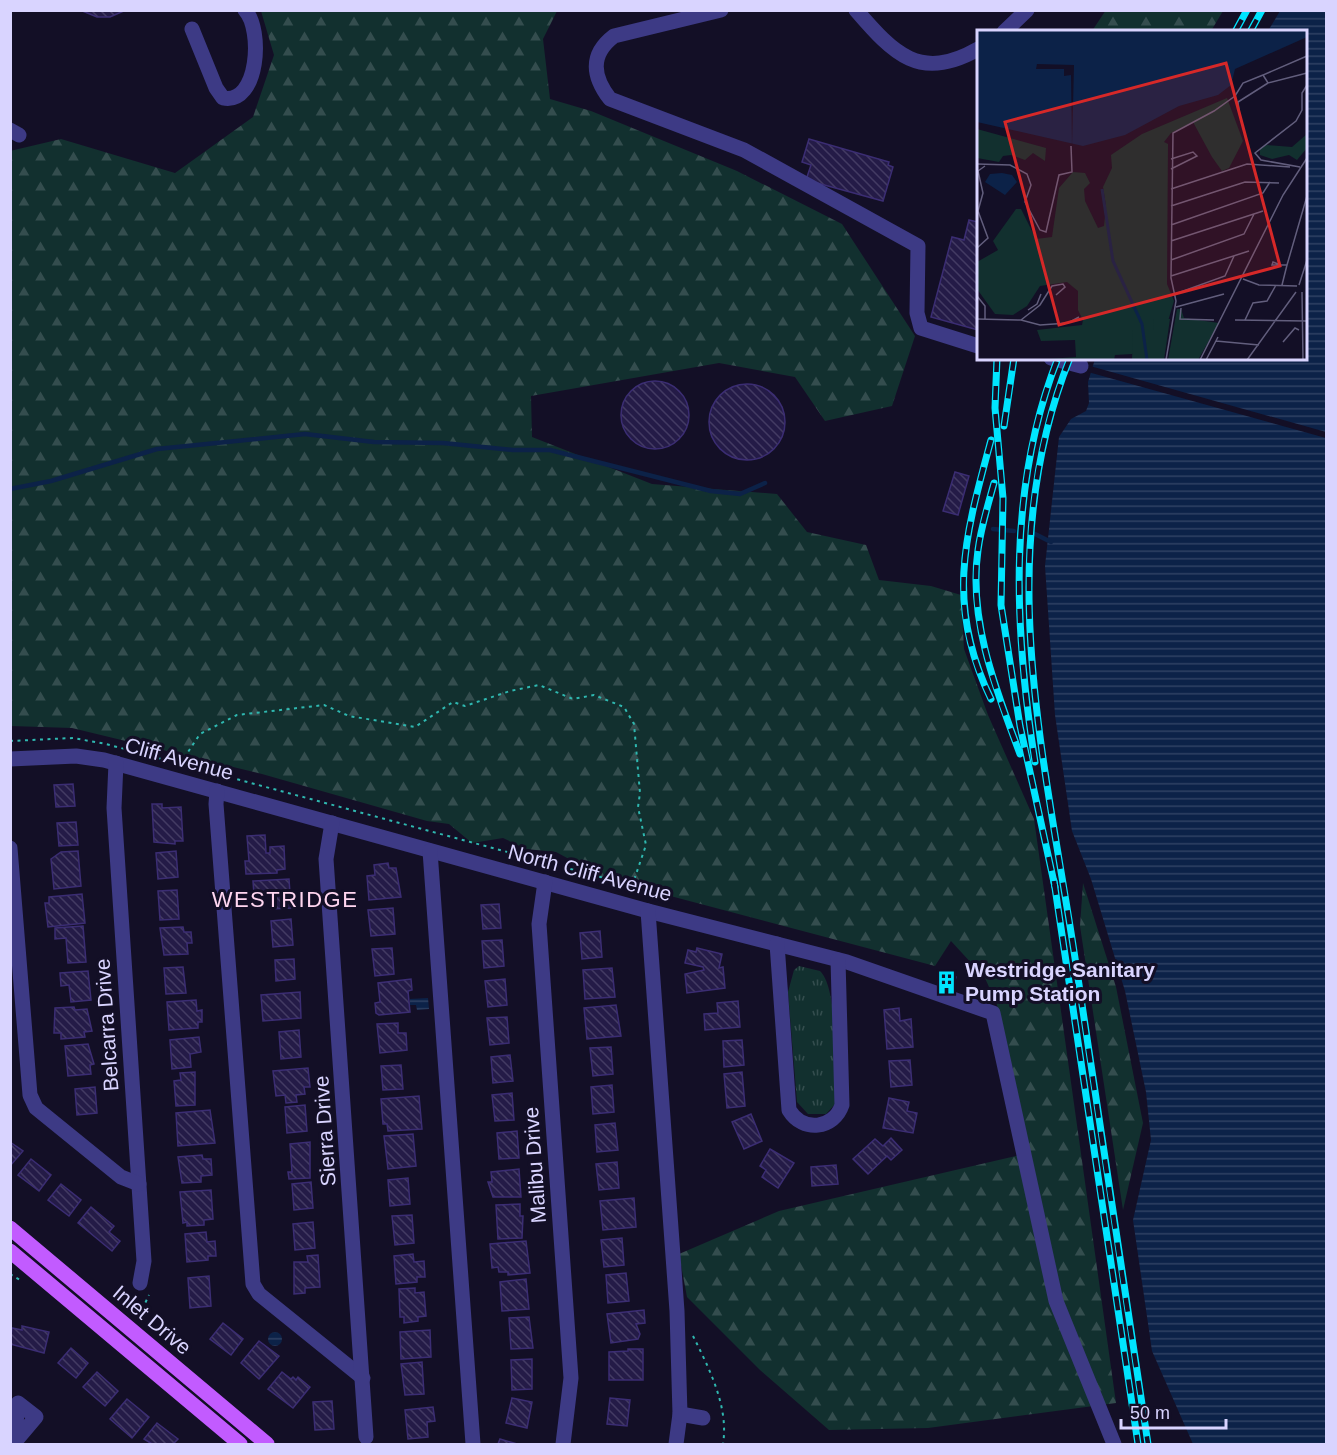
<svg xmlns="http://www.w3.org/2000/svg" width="1337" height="1455" font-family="Arial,sans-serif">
  <defs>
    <pattern id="grass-tufts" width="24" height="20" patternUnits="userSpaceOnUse" patternTransform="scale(1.5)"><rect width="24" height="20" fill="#12302f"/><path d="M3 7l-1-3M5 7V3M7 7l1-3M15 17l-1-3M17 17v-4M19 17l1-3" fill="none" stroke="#344d4e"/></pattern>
    <pattern id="forest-firs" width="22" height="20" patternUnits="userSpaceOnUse" patternTransform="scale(1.5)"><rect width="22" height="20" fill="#12302f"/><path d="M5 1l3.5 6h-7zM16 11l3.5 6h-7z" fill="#344d4e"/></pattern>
    <pattern id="water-rules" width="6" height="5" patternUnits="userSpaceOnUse" patternTransform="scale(1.5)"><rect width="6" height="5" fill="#0c2248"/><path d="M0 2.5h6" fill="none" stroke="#2f4163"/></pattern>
    <pattern id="building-back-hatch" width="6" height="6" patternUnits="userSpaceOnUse" patternTransform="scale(1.5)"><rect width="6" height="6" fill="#241b47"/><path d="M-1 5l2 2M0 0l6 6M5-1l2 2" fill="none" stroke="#433b63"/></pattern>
  </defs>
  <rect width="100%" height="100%" fill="#130f26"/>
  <path fill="url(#grass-tufts)" d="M799 966 820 971C839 989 835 1074 836 1103L826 1114H808L797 1102 788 992 794 970Z"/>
  <g fill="url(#forest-firs)">
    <polygon points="1106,10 1223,10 1223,11 1211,31 1092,31"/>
    <polygon points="261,11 557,11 543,39 550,99 591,111 737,171 842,224 915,336 892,406 825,421 795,377 719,363 531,396 532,437 652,484 777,494 807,532 866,545 879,580 931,586 961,595 964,649 988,715 1034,819 1116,1403 928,1428 829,1430 760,1370 687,1297 679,1254 779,1211 1029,1153 997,1005 985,978 951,941 935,966 576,871 569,859 556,852 526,849 503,838 472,843 449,824 427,821 262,774 72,728 11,726 10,151 61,139 175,173 253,117 274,55"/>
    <polygon points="1083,883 1116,987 1143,1123 1123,1210 1080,926"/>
  </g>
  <g fill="url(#water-rules)">
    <polygon points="1280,11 1326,11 1326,1444 1193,1444 1152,1351 1133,1220 1151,1140 1146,1092 1125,991 1091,879 1072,831 1055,715 1045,566 1059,437 1071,419 1086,411 1089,403 1088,382 1095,359 1306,358 1306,32 1268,31"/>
    <polygon points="428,998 429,1009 417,1010 416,1005 410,1005 410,999"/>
    <circle cx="275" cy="1339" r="7"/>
  </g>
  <polygon fill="#130f26" points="1090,366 1326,432 1326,438 1088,372"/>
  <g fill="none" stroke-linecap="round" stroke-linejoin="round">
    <g stroke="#0c2248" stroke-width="4.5">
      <polyline points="10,489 51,481 157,449 305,434 374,442 443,443 513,450 550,450 711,491 740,494 765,483"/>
      <polyline points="993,529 1014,531"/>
      <polyline points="1035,534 1051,542"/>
    </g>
  </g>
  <g fill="url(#building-back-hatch)" stroke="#3b2d73" stroke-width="1.5">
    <polygon points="80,10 126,10 110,17 97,17"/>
    <polygon points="809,139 889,162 888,165 893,167 883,201 806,180 811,165 802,162"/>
    <polygon points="969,220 978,222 978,330 931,317 952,237 964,240"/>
    <circle cx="655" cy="415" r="34"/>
    <circle cx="747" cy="422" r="38"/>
    <polygon points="955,472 969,476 958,515 943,511"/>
    <polygon points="73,784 75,806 56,807 54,785"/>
    <polygon points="152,804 162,804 162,808 181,807 183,841 175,841 175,844 154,842"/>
    <polygon points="76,822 78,845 59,846 57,823"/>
    <polygon points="265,835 266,853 270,853 270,847 284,846 285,869 277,870 277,873 246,874 245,861 249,861 247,836"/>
    <polygon points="78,851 81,886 54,889 51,859 61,852"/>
    <polygon points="176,851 178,877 158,879 156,853"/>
    <polygon points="388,863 389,868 396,868 401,897 369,900 367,876 375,875 374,865"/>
    <polygon points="289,879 291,908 271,909 270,893 254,895 253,881"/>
    <polygon points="177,890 179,919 160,920 158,891"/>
    <polygon points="82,894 85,923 48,927 45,903 49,903 49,897"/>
    <polygon points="499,904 501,928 483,929 481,905"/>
    <polygon points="393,908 395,934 371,936 368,910"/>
    <polygon points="291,919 293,945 273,947 271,921"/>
    <polygon points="83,926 86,962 68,963 66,938 55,939 55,928"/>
    <polygon points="183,927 184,932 191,932 192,943 187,943 188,954 164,955 160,928"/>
    <polygon points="600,931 602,957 582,959 580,933"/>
    <polygon points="502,940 504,966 484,968 482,941"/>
    <polygon points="392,948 394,974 375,976 372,949"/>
    <polygon points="697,948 722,954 719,968 723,967 725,988 687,993 685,974 704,970 703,967 685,963 688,950 696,952"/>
    <polygon points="294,959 295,979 276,981 275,960"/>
    <polygon points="183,967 186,993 166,994 164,968"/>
    <polygon points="612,968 615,997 585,999 583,970"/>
    <polygon points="88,971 91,1000 71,1002 69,985 61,986 60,973"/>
    <polygon points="943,974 956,977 952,991 939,988"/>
    <polygon points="411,979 412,990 408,991 410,1012 379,1015 376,1013 375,1003 380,1002 378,983"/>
    <polygon points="505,979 507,1005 488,1007 485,981"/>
    <polygon points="300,992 301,1018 263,1021 261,995"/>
    <polygon points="196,1000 197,1011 202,1010 202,1022 198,1022 198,1028 169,1030 167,1002"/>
    <polygon points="738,1001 740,1027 705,1030 704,1014 718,1013 717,1003"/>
    <polygon points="616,1005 621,1036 587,1039 584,1008"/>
    <polygon points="74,1007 75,1010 87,1009 92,1031 84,1032 85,1037 61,1039 61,1033 54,1033 55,1008"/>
    <polygon points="899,1008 900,1021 911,1019 913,1047 887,1049 884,1010"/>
    <polygon points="507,1017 509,1043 490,1045 487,1018"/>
    <polygon points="398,1023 398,1033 406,1033 407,1050 380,1053 377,1024"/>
    <polygon points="299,1030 301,1057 281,1059 279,1032"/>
    <polygon points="199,1037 201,1052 190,1054 191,1067 172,1069 170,1040"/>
    <polygon points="742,1040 744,1065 724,1067 723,1041"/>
    <polygon points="88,1044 94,1064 90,1065 91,1074 68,1076 65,1046"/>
    <polygon points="611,1047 613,1074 593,1076 590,1048"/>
    <polygon points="510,1055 513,1081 493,1083 491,1057"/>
    <polygon points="910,1060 912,1085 891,1087 889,1061"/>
    <polygon points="401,1065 403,1089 383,1090 381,1066"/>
    <polygon points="308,1068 310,1087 304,1087 305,1094 296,1095 297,1102 286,1103 285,1095 276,1096 273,1071"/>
    <polygon points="195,1072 195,1105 176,1106 174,1081 181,1080 180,1073"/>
    <polygon points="742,1072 745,1106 727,1108 724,1074"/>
    <polygon points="612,1085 614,1112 593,1114 591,1087"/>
    <polygon points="95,1087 97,1113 77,1115 75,1089"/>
    <polygon points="512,1093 514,1120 495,1121 492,1095"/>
    <polygon points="419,1096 422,1129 388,1131 387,1124 383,1124 381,1099"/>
    <polygon points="889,1098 909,1102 907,1111 917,1113 913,1133 883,1128"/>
    <polygon points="305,1105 307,1131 287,1133 285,1107"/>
    <polygon points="210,1110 215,1143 178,1146 176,1113"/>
    <polygon points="751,1114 762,1141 744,1149 732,1122"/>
    <polygon points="615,1123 618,1150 597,1152 595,1125"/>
    <polygon points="517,1131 519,1158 499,1159 497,1133"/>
    <polygon points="413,1134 416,1166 388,1169 384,1136"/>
    <polygon points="891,1138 902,1150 891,1160 887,1156 868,1174 853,1159 875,1139 883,1146"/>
    <polygon points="10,1142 23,1151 10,1166"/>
    <polygon points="310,1142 310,1178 289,1179 288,1172 292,1172 290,1144"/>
    <polygon points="770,1149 794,1163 778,1188 762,1177 766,1170 760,1166"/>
    <polygon points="202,1155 203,1159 211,1159 212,1175 201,1176 201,1182 182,1183 178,1157"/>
    <polygon points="31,1159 51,1175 39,1191 18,1175"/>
    <polygon points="617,1162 619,1188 599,1190 596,1164"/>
    <polygon points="836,1165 838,1184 812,1186 811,1167"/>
    <polygon points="519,1169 521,1197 493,1197 488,1182 492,1182 491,1172"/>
    <polygon points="408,1178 410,1204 390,1206 388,1180"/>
    <polygon points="311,1182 313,1208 294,1210 292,1184"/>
    <polygon points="61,1184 81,1200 69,1216 48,1200"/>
    <polygon points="211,1190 213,1219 204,1220 204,1225 187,1226 187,1222 183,1223 180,1192"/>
    <polygon points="634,1198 636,1227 603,1230 600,1201"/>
    <polygon points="520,1204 520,1216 523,1216 522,1238 498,1239 496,1205"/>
    <polygon points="91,1207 114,1226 109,1232 120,1241 112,1251 78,1223"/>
    <polygon points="412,1215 414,1243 395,1245 392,1216"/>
    <polygon points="313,1222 315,1248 295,1250 293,1224"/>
    <polygon points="206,1232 207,1242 215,1241 216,1256 208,1256 208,1260 187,1262 185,1234"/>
    <polygon points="622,1238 624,1265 604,1267 601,1240"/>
    <polygon points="526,1241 530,1273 508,1275 508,1272 499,1272 498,1267 492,1268 490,1244"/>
    <polygon points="413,1254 414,1262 424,1261 425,1277 417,1277 417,1282 396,1284 394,1256"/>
    <polygon points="318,1255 320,1287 305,1288 305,1293 294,1294 294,1262 308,1262 307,1256"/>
    <polygon points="626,1273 629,1301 608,1303 606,1275"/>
    <polygon points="209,1276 211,1306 190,1308 188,1278"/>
    <polygon points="526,1279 529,1309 502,1311 500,1282"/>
    <polygon points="415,1288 415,1293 424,1292 426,1316 418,1317 418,1321 404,1323 404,1317 400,1317 399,1289"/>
    <polygon points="644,1310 645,1323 636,1324 640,1334 638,1339 611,1343 607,1314"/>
    <polygon points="529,1317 533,1348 511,1349 509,1318"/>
    <polygon points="223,1323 243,1339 231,1355 210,1339"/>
    <polygon points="22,1326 49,1332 44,1353 10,1344 12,1328 22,1330"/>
    <polygon points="430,1330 431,1357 401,1359 400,1332"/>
    <polygon points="259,1341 279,1356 259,1379 241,1363"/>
    <polygon points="71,1348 88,1363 76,1378 58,1363"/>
    <polygon points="628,1349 643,1349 643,1380 609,1380 609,1352 628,1351"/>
    <polygon points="532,1359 532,1389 512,1390 511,1360"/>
    <polygon points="422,1362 424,1394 405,1395 401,1364"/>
    <polygon points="97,1372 118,1391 105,1406 83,1387"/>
    <polygon points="282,1372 291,1379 293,1377 296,1380 298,1377 310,1387 293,1408 268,1389"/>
    <polygon points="512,1398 532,1402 527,1428 506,1423"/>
    <polygon points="610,1398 630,1400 627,1426 607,1424"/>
    <polygon points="127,1399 149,1417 132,1438 110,1419"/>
    <polygon points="332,1401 334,1429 315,1430 313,1402"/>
    <polygon points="433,1407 435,1421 427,1422 428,1437 408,1439 405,1410"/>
    <polygon points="157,1423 178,1439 173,1444 152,1444 144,1439"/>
    <polygon points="500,1439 517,1444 498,1444"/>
  </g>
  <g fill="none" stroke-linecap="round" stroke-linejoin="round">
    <g stroke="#2fb8b0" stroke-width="2" stroke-dasharray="3 4.5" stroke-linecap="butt">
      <polyline points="10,741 73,738 106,744 645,889 646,895"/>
      <polyline points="180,764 200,734 237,715 324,705 349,716 415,727 453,702 465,706 510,691 539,685 573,699 594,695 624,707 634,724 640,793 638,807 646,845 632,886"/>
      <polyline points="10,1274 20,1280"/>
      <polyline points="139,1316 149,1295"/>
      <path d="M693 1336C709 1368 729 1407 723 1444"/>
    </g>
    <g stroke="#3d3a85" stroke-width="15">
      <path d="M721 10 614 36C589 55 593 77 610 99L744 150 918 246 917 313 921 328 978 346"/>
      <path d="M856 10C894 54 920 82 978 49"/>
      <path d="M192 29 216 88 223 98C259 105 263 29 245 10"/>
      <polyline points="1004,32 1027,10"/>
      <polyline points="10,130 19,135"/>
      <polyline points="1051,358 1081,366"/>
      <polyline points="10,759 76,756 104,760 648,911 847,962 993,1013 1056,1301 1114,1444"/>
      <polyline points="116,763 114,808 144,1261 140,1283"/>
      <polyline points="217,791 216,804 253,1284 259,1294 363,1378"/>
      <polyline points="332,823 326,859 366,1437"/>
      <polyline points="10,848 30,1095 36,1108 121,1177 139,1184"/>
      <polyline points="430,851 473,1444"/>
      <polyline points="545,882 539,924 571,1378 563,1444"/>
      <polyline points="648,911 677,1311 680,1414 676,1444"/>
      <path d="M777 944 789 1110C803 1133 834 1129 842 1105L838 960"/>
      <polyline points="680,1414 703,1418"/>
      <polyline points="14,1444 18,1403 36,1417 14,1443"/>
    </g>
    <g stroke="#c25bff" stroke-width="15">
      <polyline points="10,1228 267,1444"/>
      <polyline points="10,1251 240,1444"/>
    </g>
    <defs>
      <g id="rail">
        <polyline points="1235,32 1247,10"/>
        <polyline points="1250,32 1262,10"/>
        <polyline points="997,358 995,408 1003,498 1001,605 1020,726 1055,887"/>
        <path d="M1070 358C991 554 1045 758 1075 958 1099 1120 1123 1282 1148 1444"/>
        <polyline points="1004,426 1014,358"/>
        <path d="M991 440C965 536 945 604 991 699"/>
        <path d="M994 483C988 505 981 527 978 550 968 620 996 690 1020 754"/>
        <path d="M1035 762C1014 628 1007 487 1058 358"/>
        <polyline points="1054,881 1138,1444"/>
      </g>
    </defs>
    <use href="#rail" stroke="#00e5ff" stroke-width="7"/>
    <use href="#rail" stroke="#130f26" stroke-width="4.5" stroke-dasharray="14" stroke-linecap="butt"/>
  </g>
  <defs>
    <symbol id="building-bare" viewBox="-9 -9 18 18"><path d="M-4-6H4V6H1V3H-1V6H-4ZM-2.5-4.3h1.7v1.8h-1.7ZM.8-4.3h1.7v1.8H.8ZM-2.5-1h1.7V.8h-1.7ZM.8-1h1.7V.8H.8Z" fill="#00e5ff" stroke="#130f26" stroke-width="2.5" paint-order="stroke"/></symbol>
  </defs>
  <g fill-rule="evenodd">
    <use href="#building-bare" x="930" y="966" width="33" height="33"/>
  </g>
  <g text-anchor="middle" stroke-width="6" stroke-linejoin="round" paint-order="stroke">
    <g font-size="21" fill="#d9d4ff" stroke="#130f26">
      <text transform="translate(179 759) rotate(15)" y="7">Cliff Avenue</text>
      <text transform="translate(590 873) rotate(15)" y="7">North Cliff Avenue</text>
      <text transform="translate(107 1025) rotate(-94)" y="7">Belcarra Drive</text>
      <text transform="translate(325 1131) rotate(-94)" y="7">Sierra Drive</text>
      <text transform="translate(535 1165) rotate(-94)" y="7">Malibu Drive</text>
      <text transform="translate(152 1320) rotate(40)" y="7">Inlet Drive</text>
    </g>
    <g font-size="21" font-weight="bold" fill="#d9d4ff" stroke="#130f26" text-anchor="start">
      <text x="965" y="977">Westridge Sanitary<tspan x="965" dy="24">Pump Station</tspan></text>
    </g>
    <g font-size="22" letter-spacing="1.5" fill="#ffd6f0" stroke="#130f26">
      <text x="285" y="907">WESTRIDGE</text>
    </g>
  </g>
  <g transform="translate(977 30)">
    <rect width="330" height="330" fill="#130f26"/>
    <path d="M250 68 266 111 252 138 245 141 235 127 216 92 194 103 187 112 191 114 190 254 197 271 189 298 155 324 138 325 137 330H58L99 327 98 310 64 311 60 300 105 295 106 290 101 280V261L90 252 63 256 50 276 36 285 18 284 0 259V232L21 220 16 211 39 179H44L59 209 75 207 82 158 96 142 108 143 113 153 107 159 108 171 121 198 127 196 129 176 126 157 135 138 134 125 165 104ZM0 99 69 118 68 131 56 123 48 130 34 125 26 126 22 132 0 128ZM330 104V118L320 130 312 125 295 129 283 125V118L290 115 315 117Z" fill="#12302f"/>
    <path d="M200 279H204L207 288 242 293 221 330H191ZM177 289H193L187 330H155L156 300H176Z" fill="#12302f"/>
    <path d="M0 0H330V7L258 39 254 55 241 65 202 76 148 105 106 116 0 92ZM25 143 35 145 40 152 28 165 8 152 13 144Z" fill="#0c2248"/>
    <path d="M60 34 97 35 95 117 94 45 87 46V39H59Z" fill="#130f26"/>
    <path fill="none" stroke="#0c2248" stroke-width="3" d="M125 159 136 231 165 294 170 330"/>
    <path fill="none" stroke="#625e7d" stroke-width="1.5" d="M330 26 286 45 291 53 330 43M262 80 261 72 291 53M194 129 216 122 220 126 194 139M0 134 33 135 50 144 54 155 48 172 63 200 69 202 82 145 95 142 94 116M323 137 284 130 278 123 319 91 325 80V63L330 55M194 159 270 134 313 137M194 176 268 152 302 153M194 195 286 163 293 152M194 211 286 181M0 218 11 208 1 181 6 163 1 141 8 136M194 230 267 204 277 184M301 234 296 232 295 235H310L330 166M194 246 272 221M266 249 282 255 320 256M305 255 310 235M322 255 330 230M325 262 326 330M198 264 248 246 257 226M0 266 8 276V289M199 277 247 264M204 278 203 289 237 290M51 280 60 274 64 264M0 289 44 290 63 295 91 293 102 287M44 290 63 275 75 256 86 254 88 257 79 265M258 290 330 291M268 290 276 273 290 271 299 255M239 311 282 315M306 312 318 298 322 300M189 330 199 271 194 248 196 103 237 81 258 66 266 53 286 45M223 330 306 165 330 128M229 330 241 307M270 330 319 262"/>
    <path fill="#d62828" fill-opacity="0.15" stroke="#d62828" stroke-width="3" d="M249 33 303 236 82 295 28 92Z"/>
    <rect width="330" height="330" fill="none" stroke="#d9d4ff" stroke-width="3"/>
  </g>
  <rect width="1337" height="1455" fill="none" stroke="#d9d4ff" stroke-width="24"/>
  <path d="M1121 1419v9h105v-9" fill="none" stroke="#d9d4ff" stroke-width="3"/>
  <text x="1130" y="1419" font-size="18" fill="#d9d4ff" stroke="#130f26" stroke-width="4.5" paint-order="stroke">50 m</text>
</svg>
